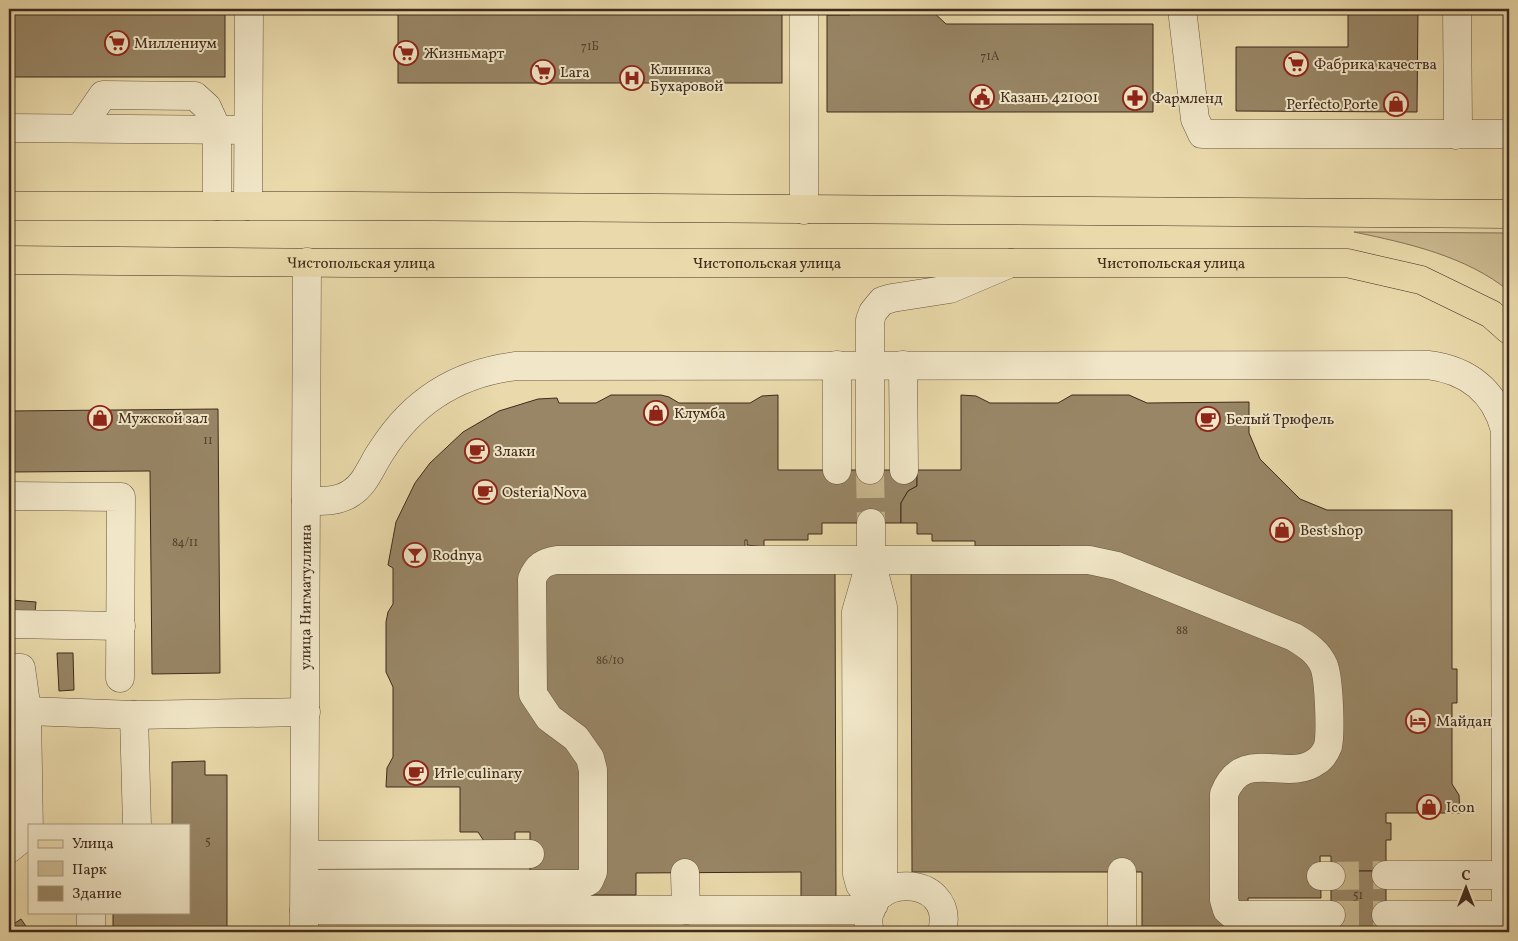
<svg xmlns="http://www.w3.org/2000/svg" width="1518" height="941" font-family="Vollkorn,serif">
  <rect width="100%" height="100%" fill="#eadaab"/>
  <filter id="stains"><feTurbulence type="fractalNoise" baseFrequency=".004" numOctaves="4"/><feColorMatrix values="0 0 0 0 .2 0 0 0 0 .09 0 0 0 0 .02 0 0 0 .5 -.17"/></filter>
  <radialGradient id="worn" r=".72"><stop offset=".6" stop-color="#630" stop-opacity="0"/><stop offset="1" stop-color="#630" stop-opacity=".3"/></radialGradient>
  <path fill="#cdbc93" stroke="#867358" d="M1354 232 1509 233V291C1466 256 1407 243 1354 232Z"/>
  <g fill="#988666" stroke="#3f2a1c">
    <rect x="9" y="9" width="216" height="68"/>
    <rect x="398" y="9" width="384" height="74"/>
    <polygon points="850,9 930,9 946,24 1153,24 1153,112 827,112 827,15 850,15"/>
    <polygon points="1348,9 1418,9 1417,112 1236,111 1236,47 1348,47"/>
    <polygon points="611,395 661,395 669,397 679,403 750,403 762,396 778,395 778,470 917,470 917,486 908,491 901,503 901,523 822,523 822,534 808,534 808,540 764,540 764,547 747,545 747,540 745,540 745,547 835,573 836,902 801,902 801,872 636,873 636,895 530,895 530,832 515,832 515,846 486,844 478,832 460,832 460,787 386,787 387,768 393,757 393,687 386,672 386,622 388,612 393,604 393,568 388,565 396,522 415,483 430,463 463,432 499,411 538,399 557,398 559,403 596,403"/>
    <polygon points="961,395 976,396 990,403 1058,403 1072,395 1129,395 1147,403 1249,402 1249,433 1260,459 1300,499 1327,510 1452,510 1452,669 1457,669 1457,703 1452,703 1452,784 1459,795 1460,813 1386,813 1386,823 1391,823 1391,840 1386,840 1386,871 1331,871 1331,856 1320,856 1321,898 1248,898 1248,930 1142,930 1142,872 912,872 911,573 1060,573 1060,546 975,546 975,541 932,541 932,534 917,534 917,523 901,523 901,503 908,491 917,486 917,470 961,470"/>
    <polygon points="218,409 220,673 152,674 150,471 9,472 9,411"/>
    <polygon points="11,600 36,602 35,612 11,612"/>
    <polygon points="57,653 73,653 74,690 59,691"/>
    <polygon points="205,761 205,775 227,775 227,932 113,932 113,912 189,912 189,825 172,825 172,762"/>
    <rect x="1331" y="871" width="55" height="61"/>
    <polygon points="21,919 30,932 9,932 9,927"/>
  </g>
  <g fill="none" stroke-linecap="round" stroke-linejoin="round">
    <g stroke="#c8b78e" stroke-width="28" stroke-dasharray="28 14" stroke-linecap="butt">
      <polyline points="870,470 871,523"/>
      <polyline points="1331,876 1386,875"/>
      <polyline points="1331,915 1386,915"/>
    </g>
    <defs>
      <g id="minor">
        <polyline points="804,9 804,210"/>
        <polyline points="1182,9 1195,119 1202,134 1509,134"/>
        <polyline points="81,127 103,95 195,96 207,107 217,129 217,206"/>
        <polyline points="9,128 248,130"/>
        <polyline points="1456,135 1458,125 1457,9"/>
        <polyline points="248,206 249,9"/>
        <polyline points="837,365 837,470"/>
        <polyline points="903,365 904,470"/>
        <polyline points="870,470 870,320 873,312 882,301 892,298 950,289 1011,263"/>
        <polyline points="9,496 121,497 120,678"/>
        <path d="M306 501C322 501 338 502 351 493 366 484 372 464 382 450 413 401 458 373 516 366L1428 365C1468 370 1495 391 1505 430L1506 932"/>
        <polyline points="871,523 871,560"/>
        <polyline points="9,624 121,626"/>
        <polyline points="9,668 21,668 27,711 29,833 9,849"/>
        <polyline points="27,711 134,715 306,712"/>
        <polyline points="134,715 137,825"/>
        <polyline points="305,855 530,854"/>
        <polyline points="1122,872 1122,932"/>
        <polyline points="685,873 686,910"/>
        <polyline points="1386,875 1505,875"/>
        <polyline points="1321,876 1331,876"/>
        <path d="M305 884H583L589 881 593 872V770L590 758 576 738 549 718 533 694 532 579C537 566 544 562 557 560H1089L1117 566 1294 637C1307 645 1318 652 1324 666 1329 679 1331 732 1328 746 1326 751 1322 758 1317 761 1287 784 1243 745 1224 794V900L1227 910 1233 915H1331"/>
        <polyline points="874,904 860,885 857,874 856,612 871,560 883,607 883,893"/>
        <polyline points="304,910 871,910"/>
        <polyline points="91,912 91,932"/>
        <polyline points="1386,915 1505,915"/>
        <path id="s1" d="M304 932 307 262"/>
        <path d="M870 932C854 872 958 870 942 932"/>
      </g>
      <g id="major">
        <polyline points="9,206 353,206 1509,214"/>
        <path id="s2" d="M9 260 353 263H1347L1421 280 1491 314 1509 330"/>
      </g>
    </defs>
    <use href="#minor" stroke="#6a5640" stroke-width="29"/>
    <use href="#major" stroke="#3f2a1c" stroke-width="29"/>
    <use href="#minor" stroke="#f1e7c8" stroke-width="28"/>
    <use href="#major" stroke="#eadaab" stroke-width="28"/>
  </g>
  <defs>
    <symbol id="supermarket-ring" viewBox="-11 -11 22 22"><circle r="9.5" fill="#f1e7c8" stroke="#8f2418" stroke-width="1.5"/><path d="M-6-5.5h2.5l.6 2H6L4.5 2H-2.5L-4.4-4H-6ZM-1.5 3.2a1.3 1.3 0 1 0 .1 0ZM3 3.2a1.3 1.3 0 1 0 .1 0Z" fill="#8f2418"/></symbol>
    <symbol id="hospital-ring" viewBox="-11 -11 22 22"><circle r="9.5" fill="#f1e7c8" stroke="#8f2418" stroke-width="1.5"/><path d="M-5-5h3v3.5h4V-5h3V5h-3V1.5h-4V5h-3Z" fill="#8f2418"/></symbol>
    <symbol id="civic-ring" viewBox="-11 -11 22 22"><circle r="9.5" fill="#f1e7c8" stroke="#8f2418" stroke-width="1.5"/><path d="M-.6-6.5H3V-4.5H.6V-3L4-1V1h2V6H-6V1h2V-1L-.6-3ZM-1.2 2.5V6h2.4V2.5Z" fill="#8f2418"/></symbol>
    <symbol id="pharmacy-ring" viewBox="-11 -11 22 22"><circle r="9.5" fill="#f1e7c8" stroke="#8f2418" stroke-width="1.5"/><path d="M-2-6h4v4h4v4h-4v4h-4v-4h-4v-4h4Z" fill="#8f2418"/></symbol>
    <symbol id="shop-ring" viewBox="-11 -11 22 22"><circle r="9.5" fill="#f1e7c8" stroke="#8f2418" stroke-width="1.5"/><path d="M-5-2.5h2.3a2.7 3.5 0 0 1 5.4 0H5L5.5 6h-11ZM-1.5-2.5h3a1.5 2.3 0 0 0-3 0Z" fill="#8f2418"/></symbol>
    <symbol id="cafe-ring" viewBox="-11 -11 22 22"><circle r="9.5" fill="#f1e7c8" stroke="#8f2418" stroke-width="1.5"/><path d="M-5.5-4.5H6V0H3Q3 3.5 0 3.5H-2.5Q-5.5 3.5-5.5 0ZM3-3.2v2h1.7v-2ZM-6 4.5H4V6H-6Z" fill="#8f2418"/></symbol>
    <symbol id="bar-ring" viewBox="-11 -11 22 22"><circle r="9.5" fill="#f1e7c8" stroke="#8f2418" stroke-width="1.5"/><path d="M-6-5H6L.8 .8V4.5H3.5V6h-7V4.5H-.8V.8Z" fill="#8f2418"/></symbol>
    <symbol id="hotel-ring" viewBox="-11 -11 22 22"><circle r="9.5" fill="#f1e7c8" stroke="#8f2418" stroke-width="1.5"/><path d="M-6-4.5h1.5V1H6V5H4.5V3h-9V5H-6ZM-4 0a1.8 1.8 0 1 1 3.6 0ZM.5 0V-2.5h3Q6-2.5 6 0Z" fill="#8f2418"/></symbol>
  </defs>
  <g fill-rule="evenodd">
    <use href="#supermarket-ring" x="103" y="29" width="28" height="28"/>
    <use href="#supermarket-ring" x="392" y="39" width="28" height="28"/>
    <use href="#supermarket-ring" x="1282" y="50" width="28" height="28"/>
    <use href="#supermarket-ring" x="529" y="58" width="28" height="28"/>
    <use href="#hospital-ring" x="618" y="64" width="28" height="28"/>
    <use href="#civic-ring" x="968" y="83" width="28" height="28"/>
    <use href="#pharmacy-ring" x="1121" y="84" width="28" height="28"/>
    <use href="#shop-ring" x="1382" y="90" width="28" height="28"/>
    <use href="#shop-ring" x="642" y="399" width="28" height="28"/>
    <use href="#shop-ring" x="86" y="404" width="28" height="28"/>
    <use href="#cafe-ring" x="1194" y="405" width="28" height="28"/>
    <use href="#cafe-ring" x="463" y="437" width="28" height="28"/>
    <use href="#cafe-ring" x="471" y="478" width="28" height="28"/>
    <use href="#shop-ring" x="1268" y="516" width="28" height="28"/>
    <use href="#bar-ring" x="401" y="541" width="28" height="28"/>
    <use href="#hotel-ring" x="1404" y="707" width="28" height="28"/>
    <use href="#cafe-ring" x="402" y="759" width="28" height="28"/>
    <use href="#shop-ring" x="1415" y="793" width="28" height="28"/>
  </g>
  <g text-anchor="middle" stroke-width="4" stroke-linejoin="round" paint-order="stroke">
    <g font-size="12" fill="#55412e">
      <text x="590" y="50">71Б</text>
      <text x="990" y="60">71А</text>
      <text x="208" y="444">11</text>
      <text x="185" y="546">84/11</text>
      <text x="1182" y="634">88</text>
      <text x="610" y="664">86/10</text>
      <text x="208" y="845">5</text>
      <text x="1358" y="899">51</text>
    </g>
    <g font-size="15" fill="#3f2a1c" stroke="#f1e7c8" text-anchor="start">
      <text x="134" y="48">Миллениум</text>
      <text x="424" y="58">Жизньмарт</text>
      <text x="1314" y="69">Фабрика качества</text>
      <text x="650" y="74">Клиника<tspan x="650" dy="17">Бухаровой</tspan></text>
      <text x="560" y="77">Lara</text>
      <text x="1000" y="102">Казань 421001</text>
      <text x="1152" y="103">Фармленд</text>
      <text x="1378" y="109" text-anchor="end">Perfecto Porte</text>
      <text x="674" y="418">Клумба</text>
      <text x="118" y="423">Мужской зал</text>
      <text x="1226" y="424">Белый Трюфель</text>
      <text x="494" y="456">Злаки</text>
      <text x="502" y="497">Osteria Nova</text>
      <text x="1300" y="535">Best shop</text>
      <text x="432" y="560">Rodnya</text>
      <text x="1436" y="726">Майдан</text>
      <text x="434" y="778">Итle culinary</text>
      <text x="1446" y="812">Icon</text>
    </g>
    <g font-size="15" fill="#3f2a1c" stroke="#f1e7c8">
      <text dy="5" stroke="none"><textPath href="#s2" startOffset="352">Чистопольская улица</textPath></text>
      <text dy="5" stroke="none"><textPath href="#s2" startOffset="758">Чистопольская улица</textPath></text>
      <text dy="5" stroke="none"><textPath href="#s2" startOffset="1162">Чистопольская улица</textPath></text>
      <text dy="5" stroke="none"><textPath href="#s1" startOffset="335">улица Нигматуллина</textPath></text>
    </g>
  </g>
  <rect width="1518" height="941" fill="none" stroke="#eadaab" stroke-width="30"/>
  <rect x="10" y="10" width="1498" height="921" fill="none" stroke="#3f2a1c" stroke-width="2.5"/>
  <rect x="15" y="15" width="1488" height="911" fill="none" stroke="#3f2a1c"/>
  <rect x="28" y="824" width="162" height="90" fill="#f1e7c8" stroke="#aa9b83"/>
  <rect x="38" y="840" width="25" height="8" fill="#eadaab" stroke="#aa9b83"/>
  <text x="72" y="848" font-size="15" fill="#3f2a1c">Улица</text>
  <rect x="38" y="861" width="25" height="15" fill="#cdbc93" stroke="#aa9b83"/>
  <text x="72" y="874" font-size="15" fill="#3f2a1c">Парк</text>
  <rect x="38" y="886" width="25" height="15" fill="#988666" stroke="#aa9b83"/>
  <text x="72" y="898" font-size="15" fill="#3f2a1c">Здание</text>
  <g transform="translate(1466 888)" stroke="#f1e7c8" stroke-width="4" paint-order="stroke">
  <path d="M0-4L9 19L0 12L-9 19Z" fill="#3f2a1c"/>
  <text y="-8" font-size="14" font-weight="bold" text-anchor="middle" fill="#3f2a1c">С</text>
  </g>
  <rect width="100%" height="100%" filter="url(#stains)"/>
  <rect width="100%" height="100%" fill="url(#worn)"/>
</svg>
